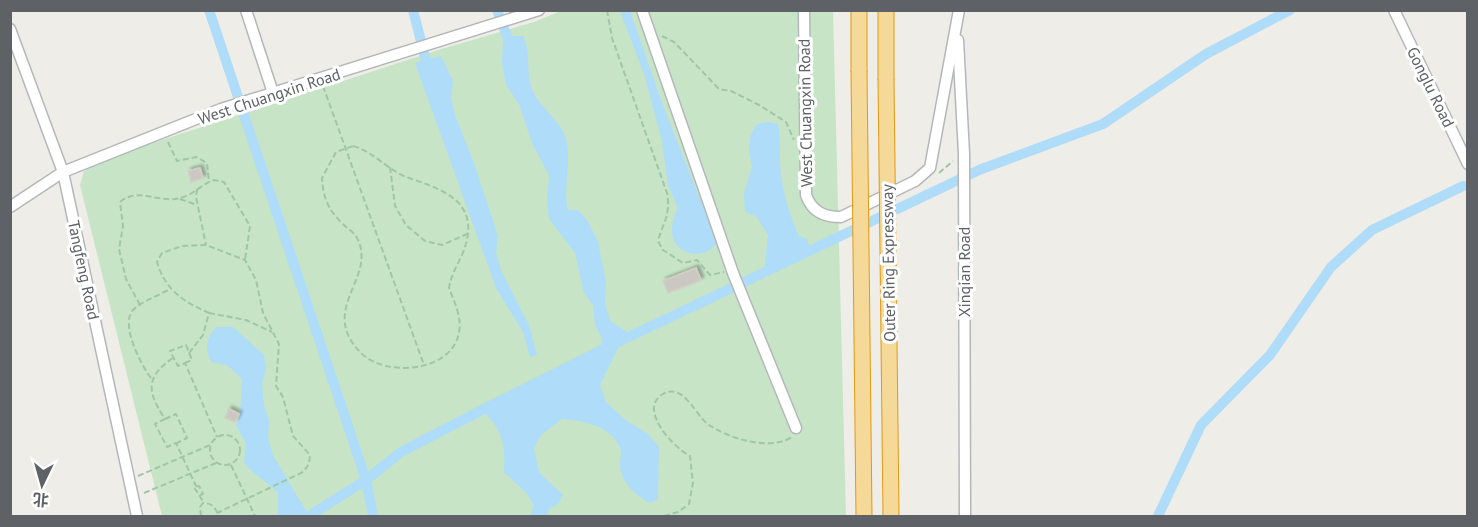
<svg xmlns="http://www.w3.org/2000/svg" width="1478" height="527" font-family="'PT Sans','Noto Sans SC',sans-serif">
  <defs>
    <filter id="shadow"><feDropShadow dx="3" dy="-3" stdDeviation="1.5" flood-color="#0004"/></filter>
  </defs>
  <rect width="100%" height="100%" fill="#efede7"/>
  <polygon fill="#c7e5c6" points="561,11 833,11 846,516 162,516 80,185 84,171 125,152 438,50 534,22"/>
  <g fill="#aedcf9">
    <path d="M620 11H630L664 108 717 242C704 266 655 253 678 208L668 185 661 137 644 74Z"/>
    <path d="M507 36H523C531 52 526 68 531 86 537 106 558 117 565 136 573 160 562 187 568 210H578L588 221 598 242 606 282 605 305 611 322 632 335 622 340 600 385 606 402 624 419 648 434 659 447 658 499 650 503C635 495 621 483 620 465 619 460 622 455 621 451 614 426 584 421 562 419L541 435 534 448 539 472 563 495 558 504 549 509 547 516H530L534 506 527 494 504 472C506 445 502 429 482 410L603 349 601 336 595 325 593 305 584 293 575 253 549 219 547 200 549 175 532 143 519 104 506 85 502 63 503 42Z"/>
    <polygon points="441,56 453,81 451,98 455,115 474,163 498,236 496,252 501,270 529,325 537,355 530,357 523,332 496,288 415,63"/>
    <path d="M767 122 778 124C781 142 779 159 781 176 784 196 790 217 799 236L807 239 811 251 764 273 768 235 756 216 745 212 744 194 752 166 749 152 750 136 757 124Z"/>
    <path d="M216 327H233L264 355 266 368 262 384 264 405 269 421 268 438 273 455 309 516H278V492L249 469 244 462 246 444 236 425 240 415 242 379 227 365 211 362C204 347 206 340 216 327Z"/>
  </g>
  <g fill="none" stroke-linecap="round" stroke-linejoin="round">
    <g stroke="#aedcf9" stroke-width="10">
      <polyline points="209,10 366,480 373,516"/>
      <polyline points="413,10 426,61"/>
      <polyline points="497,10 507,36"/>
      <polyline points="309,516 366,480 401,452 482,410 616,343 979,170 1103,124 1206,54 1290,10"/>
      <polyline points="1158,516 1201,425 1270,355 1331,267 1372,230 1463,186"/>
    </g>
  </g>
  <g fill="#cbc8c4" stroke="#d4cfc6" stroke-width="1.5" filter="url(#shadow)">
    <polygon points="200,168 203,178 191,182 188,171"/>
    <polygon points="696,268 701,280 668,293 663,281"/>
    <polygon points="229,409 239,414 235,422 225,418"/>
  </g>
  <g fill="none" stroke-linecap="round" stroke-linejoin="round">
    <defs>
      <g id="minor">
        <polyline points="246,10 273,93"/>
        <polyline points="642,10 733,273 796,428"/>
        <path d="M804 10 806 195C812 212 824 217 841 217L915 181 930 168 959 10"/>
        <polyline points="1394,10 1468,164"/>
        <polyline points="10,29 63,172 137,516"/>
        <polyline points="958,40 964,154 965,516"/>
        <polyline points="10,207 63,172 221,109 539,10"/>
      </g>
      <g id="highway">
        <polyline points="859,10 859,70"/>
        <polyline points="886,10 886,78"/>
      </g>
    </defs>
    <use href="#minor" stroke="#b4b7ba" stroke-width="13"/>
    <use href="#highway" stroke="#e49812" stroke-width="17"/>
    <g stroke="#9fc6a8" stroke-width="2" stroke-dasharray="6 3" stroke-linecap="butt">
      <path d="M607 10 612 38 667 193C671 216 663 222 658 241L663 250 683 263 697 260 710 275 724 272"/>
      <polyline points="662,36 674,42 719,89 731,91 759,105 786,122 794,140"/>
      <polyline points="323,86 424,365"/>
      <polyline points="168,142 177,161 196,157 207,163 209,182"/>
      <path d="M353 146C375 152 388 171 409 178 444 190 481 202 464 250 459 263 451 274 449 288 454 301 462 317 459 332 453 372 386 378 361 353 317 309 378 278 357 238 355 233 348 229 344 225 329 211 323 199 322 178L336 152Z"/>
      <polyline points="390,167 395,206 406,225 425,241 442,245 467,234"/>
      <polyline points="939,173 953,161"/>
      <polyline points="197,189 196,197 206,245"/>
      <polyline points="180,199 197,205"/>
      <path d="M140 305 126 279 119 249 123 226 120 202C139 186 159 204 180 198 193 195 202 184 214 180L224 182 250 226 245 260"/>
      <polyline points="209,313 246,320 272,332"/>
      <path d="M189 353 203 335 209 313C184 302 165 290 157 262L162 253 182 246 206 245 245 260 256 280 263 313 279 344 276 386 283 397 293 436 310 455 309 464 303 472 217 513"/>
      <path d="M173 358C145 377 147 392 165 419L155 424 167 447 176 443 196 486"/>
      <polyline points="185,363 192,360 186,345 170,351 178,366 185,363 217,437"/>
      <path d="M151 378C141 365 120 325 133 310 142 301 158 296 170 289"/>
      <polyline points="165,419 176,414 187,438 177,443"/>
      <circle cx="225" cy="450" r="15"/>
      <polyline points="231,465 255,516"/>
      <polyline points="138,476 210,445"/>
      <polyline points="144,493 216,463"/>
      <polyline points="200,495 203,494 199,486 194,487 204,503"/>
      <path d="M201 516 200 507 203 503C213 503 215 508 219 516"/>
      <path d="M664 516 678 512 689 504 693 483 690 456C674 448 637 409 663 394 684 382 696 417 709 425 730 439 770 451 792 437"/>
    </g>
    <use href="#minor" stroke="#fff" stroke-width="10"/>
    <use href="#highway" stroke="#f5d998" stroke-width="15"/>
    <defs>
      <g id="highway-bridge">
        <polyline points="859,70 864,516"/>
        <polyline points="886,78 891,516"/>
      </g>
    </defs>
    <use href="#highway-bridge" stroke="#e49812" stroke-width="17" stroke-linecap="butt"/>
    <use href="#highway-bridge" stroke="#f5d998" stroke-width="15"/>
  </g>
  <g text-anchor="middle" stroke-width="6" stroke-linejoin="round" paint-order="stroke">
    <g font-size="16" fill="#5e6266" stroke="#fff">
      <text transform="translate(1431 87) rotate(64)" y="6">Gonglu Road</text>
      <text transform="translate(269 96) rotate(-18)" y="6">West Chuangxin Road</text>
      <text transform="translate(805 113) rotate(-91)" y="6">West Chuangxin Road</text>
      <text transform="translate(888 263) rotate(-91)" y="6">Outer Ring Expressway</text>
      <text transform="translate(84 270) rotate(78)" y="6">Tangfeng Road</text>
      <text transform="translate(964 272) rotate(-90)" y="6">Xinqian Road</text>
    </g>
  </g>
  <rect width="1478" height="527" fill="none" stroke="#5e6266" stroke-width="24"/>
  <g transform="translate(42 485) rotate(185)" stroke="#ffffff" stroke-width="4.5" paint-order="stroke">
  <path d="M0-4.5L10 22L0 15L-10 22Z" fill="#5e6266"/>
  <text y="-9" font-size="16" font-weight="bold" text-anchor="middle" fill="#5e6266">北</text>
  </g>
</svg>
